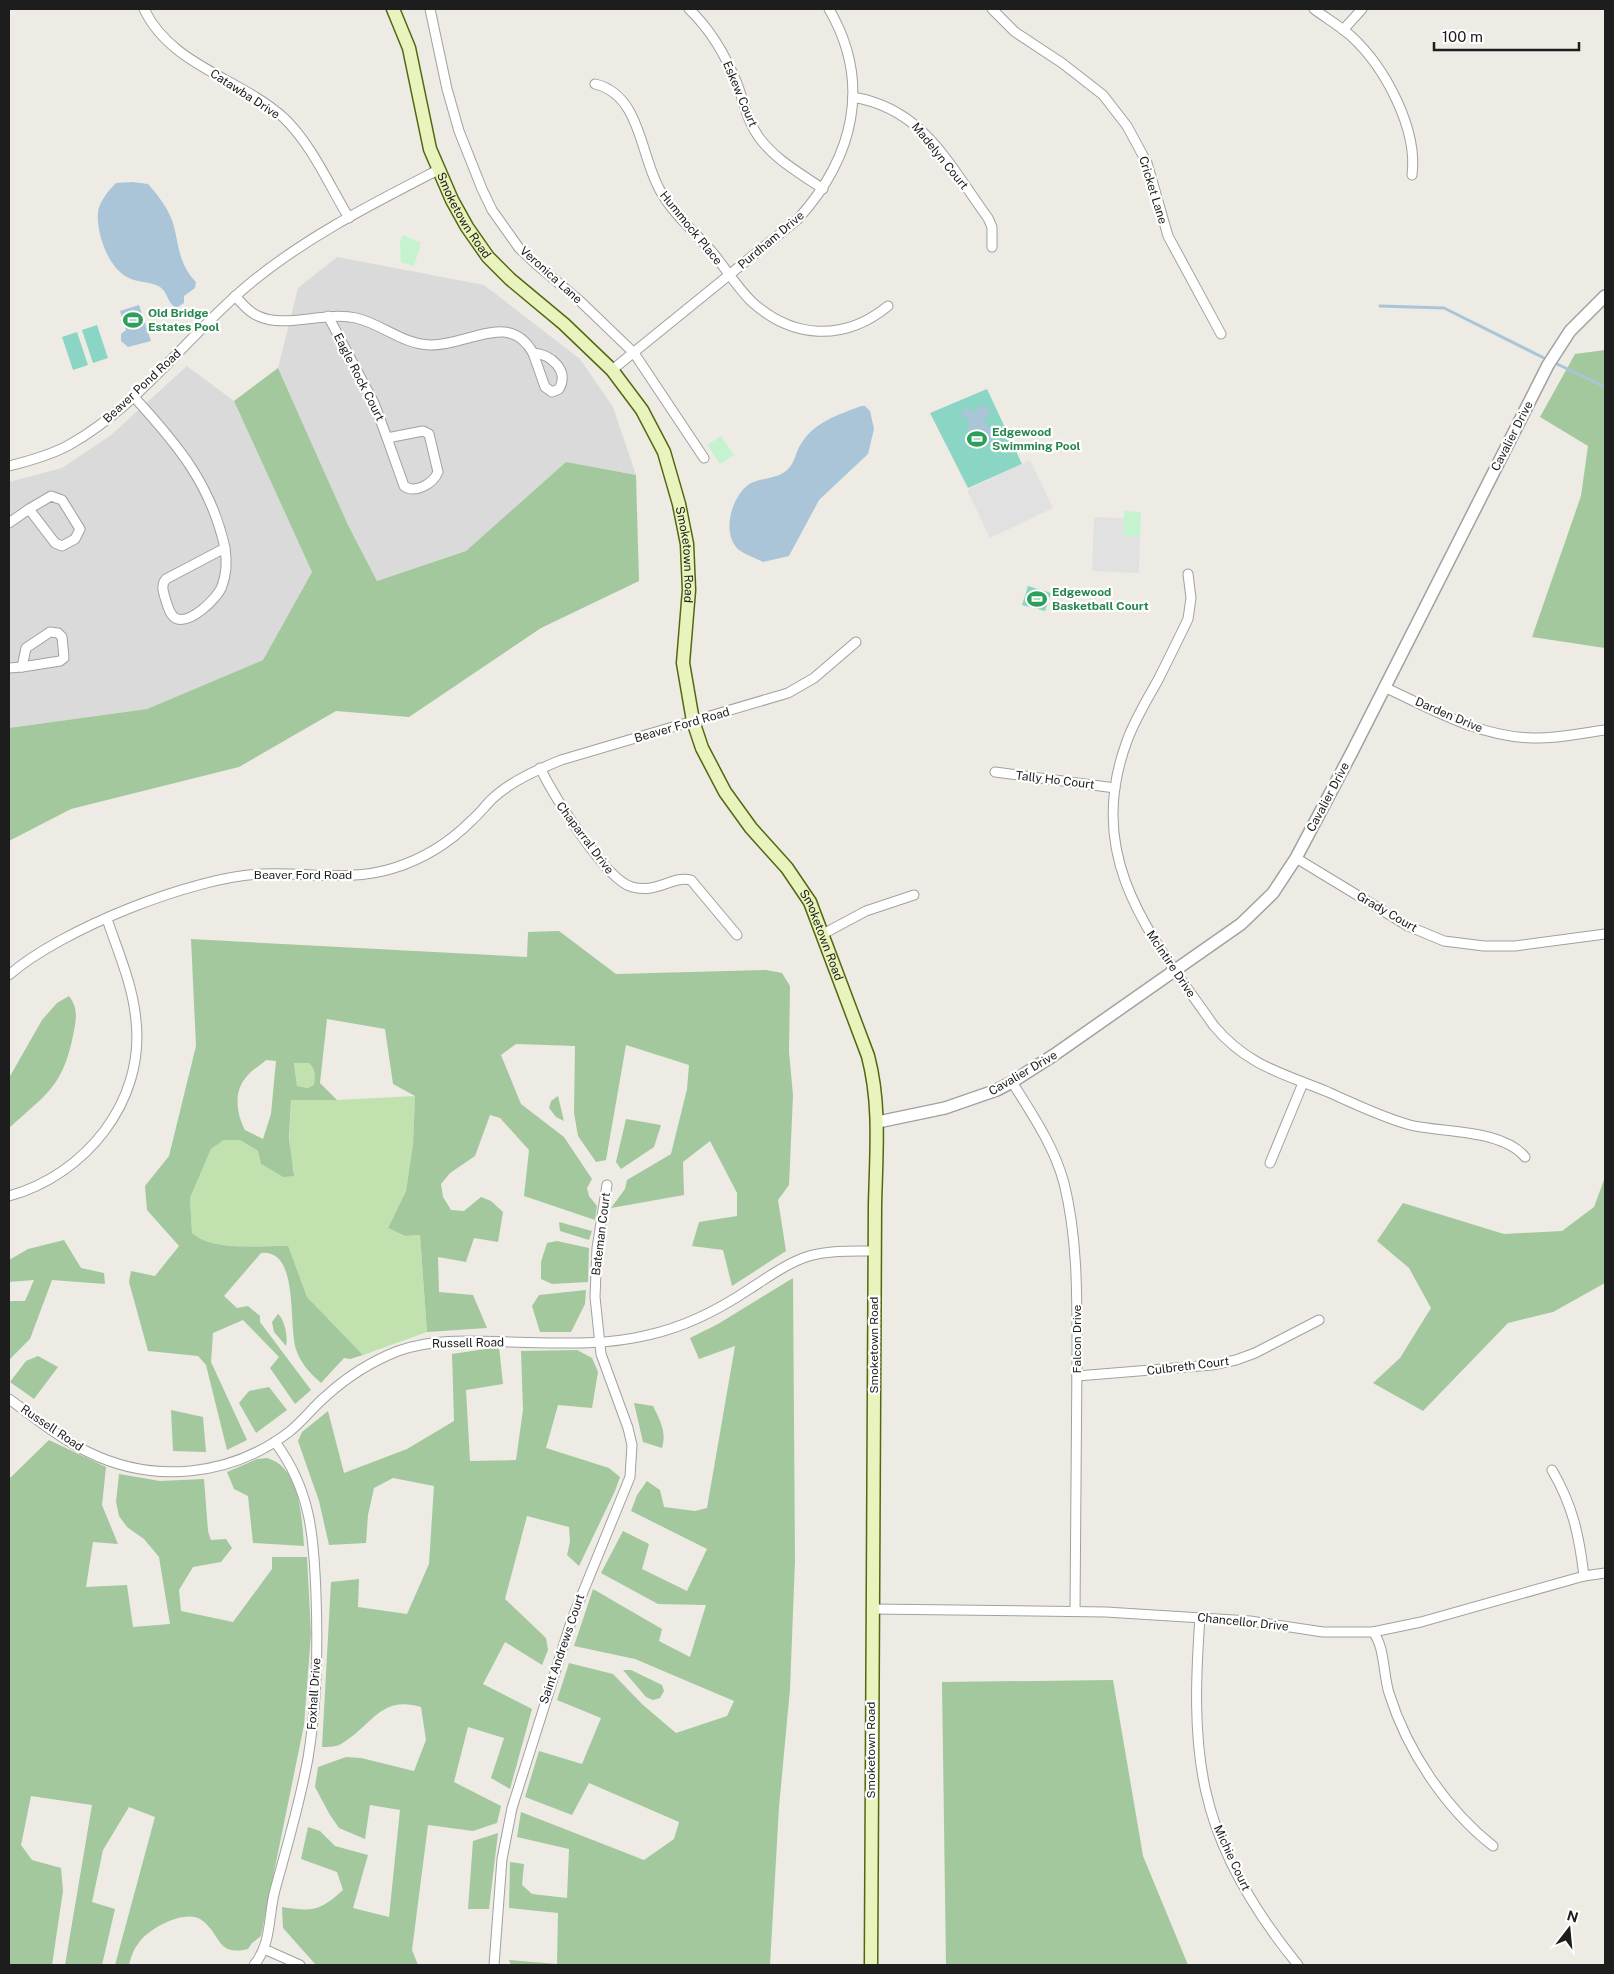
<svg xmlns="http://www.w3.org/2000/svg" width="1614" height="1974" font-family="'Public Sans',sans-serif">
  <rect width="100%" height="100%" fill="#edebe4"/>
  <g fill="#dbdada">
    <polygon points="337,257 484,285 580,359 613,407 636,475 566,462 466,551 377,581 348,525 278,368 298,288"/>
    <polygon points="187,366 234,401 312,572 263,660 147,709 9,728 9,482 62,468 111,435"/>
  </g>
  <g fill="#c1e2af">
    <path d="M294 1062 309 1063C316 1070 315 1076 314 1085L309 1088 297 1086Z"/>
    <path d="M415 1096 413 1144 406 1191 388 1228 405 1236 420 1235 427 1332 363 1355 307 1297 287 1246C259 1245 215 1252 192 1233L190 1198 211 1149 224 1140H240L258 1151 261 1164 283 1177 294 1171 289 1153 291 1100H337Z"/>
  </g>
  <g fill="#a3c89d" fill-rule="evenodd">
    <polygon points="1605,350 1605,648 1532,637 1581,496 1588,446 1540,417 1575,354"/>
    <polygon points="278,368 348,525 377,581 466,551 566,462 636,475 639,581 541,628 409,717 336,711 239,767 71,809 9,841 9,728 147,709 263,660 312,572 234,401"/>
    <path d="M559 931 616 974 766 970 782 973 790 986 789 1052 793 1095 789 1185 778 1200 786 1251 732 1286 723 1250 692 1246 699 1222 737 1216V1193L710 1141 683 1162 684 1195 611 1208 625 1189 627 1180 671 1154 687 1089 689 1065 626 1045 606 1160 596 1162 578 1136 574 1113 575 1046 516 1044 501 1055 521 1104 564 1137 592 1179 587 1188 589 1196 597 1206 595 1220 524 1196 529 1150 500 1118 490 1115 475 1156 450 1173 441 1184 443 1197 451 1210 464 1211 481 1197 491 1201 503 1212 498 1242 474 1238 466 1262 438 1257 439 1292 473 1295 487 1328 427 1332 420 1235 405 1236 388 1228 406 1191 413 1144 415 1096 393 1084 385 1029 327 1019 320 1083 337 1100H291L289 1139 294 1176 283 1177 261 1164 258 1151 240 1140H224L211 1149 190 1198 192 1233C214 1252 260 1245 288 1246L307 1297 363 1355 350 1359 344 1358 321 1383C311 1374 302 1365 297 1352 287 1328 301 1249 261 1253L224 1296 237 1308 248 1306 260 1316V1322L311 1390 295 1404 270 1368 279 1357 243 1320 213 1333 211 1362 247 1440 227 1450 206 1365 198 1356 148 1351 129 1282 131 1271 155 1276 179 1246 147 1210 145 1186 169 1156 196 1046 191 939 527 957 528 932ZM266 1060 276 1061 271 1114 263 1139 245 1130C236 1113 233 1090 248 1075 253 1069 260 1066 266 1060ZM294 1063H309C316 1070 315 1076 314 1085L308 1088 297 1086Z"/>
    <path d="M69 996C79 1009 76 1020 73 1036 62 1088 46 1094 9 1128V1078L42 1020 57 1003Z"/>
    <polygon points="558,1096 564,1121 556,1117 549,1108 551,1101"/>
    <polygon points="626,1119 661,1125 654,1147 621,1169 616,1162"/>
    <polygon points="1605,1177 1605,1283 1553,1312 1508,1323 1423,1411 1373,1383 1400,1358 1431,1308 1409,1268 1377,1241 1403,1203 1504,1234 1562,1231 1594,1207"/>
    <polygon points="559,1222 592,1231 589,1240 560,1231"/>
    <polygon points="64,1240 81,1268 104,1273 105,1284 52,1280 30,1339 9,1360 9,1301 25,1301 34,1280 9,1282 9,1260 28,1249"/>
    <polygon points="557,1241 589,1248 588,1282 552,1284 541,1279 541,1262 547,1243"/>
    <polygon points="793,1278 795,1561 790,1689 779,1807 770,1965 511,1965 509,1960 557,1964 558,1913 509,1908 510,1862 524,1864 522,1885 532,1894 567,1898 569,1849 517,1837 521,1812 644,1860 674,1839 679,1822 589,1783 572,1815 525,1797 539,1751 582,1764 601,1718 557,1700 569,1663 613,1674 643,1705 676,1733 727,1716 734,1701 635,1659 574,1646 593,1589 662,1629 659,1641 690,1657 706,1605 658,1604 601,1573 623,1531 649,1544 642,1569 687,1591 707,1549 631,1511 637,1495 647,1481 660,1490 664,1507 695,1511 707,1508 735,1346 699,1359 690,1338 718,1324"/>
    <polygon points="586,1290 585,1304 571,1332 540,1332 532,1306 539,1295"/>
    <path d="M278 1314C285 1320 288 1338 286 1346L274 1332 272 1322Z"/>
    <path d="M499 1347 503 1384 466 1390 470 1461 516 1460 523 1410 521 1351 577 1350 592 1358 598 1372 592 1408 558 1405 546 1448 609 1468 620 1477 615 1491 579 1566 567 1555 570 1542 569 1527 527 1516 505 1599 546 1638 548 1650 542 1665 505 1642 483 1684 532 1709 510 1789 491 1778 504 1738 468 1727 454 1782 501 1806 497 1823 473 1831 428 1825 412 1950 418 1965H316L283 1928 282 1907C312 1912 320 1911 343 1890L337 1872 301 1859 308 1827 320 1831 335 1846 368 1855 353 1908 389 1917 400 1810 370 1805 365 1839 339 1828 330 1815 315 1787 318 1767 346 1757 361 1758 414 1771 426 1740 421 1707C380 1695 372 1726 341 1744 336 1747 328 1747 322 1747L331 1582 359 1579 358 1607 407 1614 429 1564 434 1486 393 1478 374 1488 368 1515 366 1543 329 1545 319 1501 298 1441 302 1432 328 1411 344 1473 407 1449 454 1421 452 1354Z"/>
    <polygon points="38,1356 58,1367 34,1399 10,1382 26,1361"/>
    <polygon points="269,1387 287,1410 256,1433 239,1403 249,1391"/>
    <path d="M634 1403 653 1406C660 1420 667 1433 662 1448L643 1442Z"/>
    <polygon points="171,1410 203,1417 206,1452 173,1451"/>
    <path d="M49 1440 106 1467 102 1505 118 1544 93 1542 86 1587 127 1585 133 1627 170 1624 159 1557 144 1539 127 1527 119 1516 116 1502 119 1474 160 1481 204 1479 208 1531 211 1540 226 1539 232 1548 221 1562 193 1567 179 1590 181 1611 233 1622 272 1569V1557H307L311 1634 304 1725 261 1936 252 1943 248 1949C217 1956 222 1937 203 1921 187 1907 147 1929 138 1944 133 1950 131 1958 129 1965H115L155 1817 129 1807 103 1850 92 1902 115 1909 102 1965H65L92 1805 31 1796 21 1845 32 1860 61 1868 63 1891 52 1965H9V1479Z"/>
    <path d="M267 1458C300 1467 302 1517 304 1546L253 1543 248 1496 234 1489 227 1472 257 1459Z"/>
    <polygon points="623,1670 631,1670 662,1685 664,1691 660,1698 653,1700 646,1697"/>
    <polygon points="1113,1680 1143,1856 1188,1965 946,1965 942,1682"/>
    <polygon points="498,1833 489,1909 468,1909 473,1841"/>
  </g>
  <g fill="#c5f3cf">
    <polygon points="403,235 421,243 414,266 401,262 400,242"/>
    <polygon points="721,436 734,455 720,464 707,445"/>
    <polygon points="1124,511 1141,512 1140,537 1123,536"/>
  </g>
  <g fill="#8ad5c3">
    <polygon points="97,325 108,358 93,363 82,330"/>
    <polygon points="77,332 88,365 73,370 62,337"/>
    <polygon points="987,389 1022,464 968,488 930,413"/>
    <polygon points="1028,586 1051,593 1045,611 1022,605"/>
  </g>
  <g fill="#e1e1e1">
    <polygon points="1030,460 1053,508 990,538 967,490"/>
    <polygon points="1094,517 1124,518 1123,536 1140,537 1139,573 1092,571"/>
  </g>
  <g fill="#a9c5d7">
    <path d="M132 182 148 184C157 194 167 207 172 220 180 245 177 262 196 282L195 288 184 296V303L176 308C167 303 168 292 160 287 150 281 137 283 127 277 108 267 96 233 98 212 99 202 109 190 116 183Z"/>
    <polygon points="139,305 151,341 128,347 121,341 121,334 126,330 120,311"/>
    <polygon points="981,405 988,408 989,415 983,420 995,433 991,442 980,435 975,437 969,436 967,431 969,421 961,415 965,407 973,412"/>
    <path d="M861 406H865L870 411 874 429 868 454 819 500 789 556 763 562C756 558 746 555 739 550 721 534 731 498 748 485 760 476 778 481 789 468 795 462 796 451 801 444 814 422 838 415 861 406Z"/>
  </g>
  <g fill="none" stroke-linecap="round" stroke-linejoin="round">
    <g stroke="#a9c5d7" stroke-width="3">
      <polyline points="1380,306 1444,308 1546,359"/>
      <polyline points="1557,364 1605,387"/>
    </g>
    <defs>
      <g id="minor">
        <path d="M144 9C171 66 240 78 284 118 312 145 329 185 349 218"/>
        <polyline points="430,9 447,89 459,131 482,189 492,210 519,248 536,264 581,302 634,353 704,458"/>
        <path d="M689 9C711 30 727 58 738 86 744 103 747 120 758 136 774 159 800 173 823 189"/>
        <polyline points="992,9 1015,32 1062,63 1103,95 1127,126 1147,163 1168,236 1221,334"/>
        <path d="M1314 9C1326 18 1340 26 1351 36 1385 67 1418 129 1412 175"/>
        <polyline points="1343,30 1362,9"/>
        <path d="M595 84C642 95 640 158 661 192 674 215 696 233 713 253 726 269 736 286 751 301 792 339 844 342 888 306"/>
        <path d="M853 97C924 109 949 165 988 218L992 227V247"/>
        <path d="M235 296C242 303 248 312 258 316 285 329 325 311 356 318 382 324 402 344 430 345 468 346 509 310 533 353"/>
        <polyline points="328,316 374,403 387,438"/>
        <path d="M533 353C551 354 570 371 559 389L552 392 545 387Z"/>
        <path d="M612 370 798 219C854 157 872 83 829 9"/>
        <path d="M134 397C177 444 211 484 225 548"/>
        <path d="M423 431 429 434 438 472C433 484 415 494 404 486L387 438Z"/>
        <path d="M9 466C29 461 51 455 69 445 140 405 186 337 247 286 304 238 372 204 438 170"/>
        <polygon points="51,496 62,500 80,529 75,539 62,546 55,543 29,509"/>
        <polyline points="9,523 29,509"/>
        <path d="M225 548C227 561 227 573 222 586 218 598 189 626 175 618 169 614 168 606 166 601 164 593 160 586 166 579Z"/>
        <path d="M1188 574 1191 598 1188 619C1178 640 1168 660 1158 680 1147 700 1135 719 1127 741 1083 859 1151 936 1214 1026 1248 1066 1282 1073 1328 1092 1355 1104 1381 1117 1410 1125 1443 1133 1502 1129 1525 1157"/>
        <polygon points="50,632 58,633 62,637 64,658 60,661 22,667 26,648"/>
        <polyline points="9,668 22,667"/>
        <path d="M1384 687C1432 709 1479 737 1533 738 1557 739 1581 733 1605 730"/>
        <path d="M540 768C553 794 605 880 632 887 657 894 673 875 691 880L737 935"/>
        <polyline points="995,772 1115,788"/>
        <polyline points="1296,858 1408,926 1444,941 1484,946 1515,946 1605,934"/>
        <polyline points="823,934 866,911 914,895"/>
        <path d="M9 975C60 930 194 876 263 874 307 872 351 882 394 868 423 859 450 842 471 821 479 814 485 806 492 799 511 781 537 770 561 760L788 693 814 678 856 642"/>
        <path d="M1012 1082C1032 1114 1054 1146 1064 1183 1078 1239 1077 1299 1077 1357 1077 1441 1076 1526 1075 1611"/>
        <polyline points="1270,1163 1303,1083"/>
        <path d="M9 1196C85 1175 145 1102 136 1021 133 985 118 952 107 919"/>
        <polyline points="1077,1376 1212,1365 1236,1360 1255,1353 1319,1320"/>
        <path d="M9 1399C34 1417 59 1438 88 1452 153 1484 230 1477 289 1432 303 1421 313 1407 326 1396 347 1377 372 1361 398 1351 435 1338 473 1341 511 1342 556 1343 604 1346 648 1335 685 1327 720 1309 751 1288 770 1276 787 1263 809 1256 831 1250 852 1251 875 1251"/>
        <path d="M1552 1470C1573 1506 1579 1535 1584 1576"/>
        <polyline points="872,1609 1106,1612 1250,1621 1323,1632 1373,1632 1421,1622 1584,1576 1605,1573"/>
        <path d="M1200 1617C1196 1674 1193 1736 1206 1792 1220 1855 1258 1916 1298 1965"/>
        <path d="M1373 1632C1385 1647 1383 1674 1389 1693 1407 1751 1446 1809 1493 1846"/>
        <polyline points="264,1949 300,1965"/>
        <path d="M254 1965C272 1944 268 1915 275 1890 287 1846 300 1803 308 1758 317 1704 318 1649 316 1595 314 1537 311 1490 275 1442"/>
        <polyline points="494,1965 502,1859 512,1808 572,1619 630,1477 632,1445 628,1428 601,1354 595,1297 597,1248 607,1185"/>
      </g>
      <polyline id="tertiary" points="878,1122 945,1108 997,1090 1012,1082 1054,1055 1241,924 1273,893 1296,858 1352,752 1548,365 1570,331 1605,296"/>
      <g id="secondary">
        <path id="s1" d="M393 9 409 48 430 149 452 200 467 227 488 257 510 279 564 324 612 370 642 410 664 452 679 504 687 544 689 590 683 663 693 721 702 748 725 792 751 828 787 868 810 902 868 1056C881 1105 876 1155 875 1206L871 1965"/>
      </g>
    </defs>
    <use href="#minor" stroke="#a1a1a1" stroke-width="11"/>
    <use href="#tertiary" stroke="#a1a1a1" stroke-width="14"/>
    <use href="#secondary" stroke="#526810" stroke-width="15"/>
    <use href="#minor" stroke="#fff" stroke-width="9"/>
    <use href="#tertiary" stroke="#fff" stroke-width="11"/>
    <use href="#secondary" stroke="#e8f3bd" stroke-width="12"/>
  </g>
  <defs>
    <symbol id="stadium-bare" viewBox="-9 -9 18 18"><path d="M0-5a6.5 5 0 1 0 0 10a6.5 5 0 1 0 0-10ZM-3.5-1.8h7v3.6h-7Z" fill="#2e9e5b" stroke="#fff" stroke-width="2.5" paint-order="stroke"/></symbol>
  </defs>
  <g fill-rule="evenodd">
    <use href="#stadium-bare" x="119" y="306" width="28" height="28"/>
    <use href="#stadium-bare" x="963" y="425" width="28" height="28"/>
    <use href="#stadium-bare" x="1023" y="585" width="28" height="28"/>
  </g>
  <g text-anchor="middle" stroke-width="4.5" stroke-linejoin="round" paint-order="stroke">
    <g font-size="12" fill="#1d1d1d" stroke="#fff">
      <text transform="translate(245 94) rotate(33)" y="4">Catawba Drive</text>
      <text transform="translate(740 94) rotate(67)" y="4">Eskew Court</text>
      <text transform="translate(940 156) rotate(51)" y="4">Madelyn Court</text>
      <text transform="translate(1153 190) rotate(73)" y="4">Cricket Lane</text>
      <text dy="4" stroke="none"><textPath href="#s1" startOffset="220">Smoketown Road</textPath></text>
      <text transform="translate(691 228) rotate(51)" y="4">Hummock Place</text>
      <text transform="translate(771 240) rotate(-40)" y="4">Purdham Drive</text>
      <text transform="translate(551 275) rotate(42)" y="4">Veronica Lane</text>
      <text transform="translate(359 377) rotate(63)" y="4">Eagle Rock Court</text>
      <text transform="translate(142 386) rotate(-43)" y="4">Beaver Pond Road</text>
      <text transform="translate(1512 436) rotate(-63)" y="4">Cavalier Drive</text>
      <text dy="4" stroke="none"><textPath href="#s1" startOffset="639">Smoketown Road</textPath></text>
      <text transform="translate(1449 715) rotate(23)" y="4">Darden Drive</text>
      <text transform="translate(682 725) rotate(-16)" y="4">Beaver Ford Road</text>
      <text transform="translate(1055 780) rotate(7)" y="4">Tally Ho Court</text>
      <text transform="translate(1328 797) rotate(-62)" y="4">Cavalier Drive</text>
      <text transform="translate(585 838) rotate(53)" y="4">Chaparral Drive</text>
      <text x="303" y="879">Beaver Ford Road</text>
      <text transform="translate(1387 912) rotate(30)" y="4">Grady Court</text>
      <text dy="4" stroke="none"><textPath href="#s1" startOffset="1059">Smoketown Road</textPath></text>
      <text transform="translate(1171 964) rotate(56)" y="4">McIntire Drive</text>
      <text transform="translate(1023 1073) rotate(-30)" y="4">Cavalier Drive</text>
      <text transform="translate(601 1234) rotate(-83)" y="4">Bateman Court</text>
      <text transform="translate(1077 1339) rotate(-90)" y="4">Falcon Drive</text>
      <text transform="translate(468 1343) rotate(-1)" y="4">Russell Road</text>
      <text transform="translate(874 1345) rotate(-90)" y="4">Smoketown Road</text>
      <text transform="translate(1188 1366) rotate(-7)" y="4">Culbreth Court</text>
      <text transform="translate(52 1428) rotate(34)" y="4">Russell Road</text>
      <text transform="translate(1243 1622) rotate(6)" y="4">Chancellor Drive</text>
      <text transform="translate(562 1649) rotate(-71)" y="4">Saint Andrews Court</text>
      <text transform="translate(314 1694) rotate(-86)" y="4">Foxhall Drive</text>
      <text transform="translate(871 1750) rotate(-90)" y="4">Smoketown Road</text>
      <text transform="translate(1232 1858) rotate(65)" y="4">Michie Court</text>
    </g>
    <g font-size="12" font-weight="bold" fill="#27864d" stroke="#fff" text-anchor="start">
      <text x="148" y="317">Old Bridge<tspan x="148" dy="14">Estates Pool</tspan></text>
      <text x="992" y="436">Edgewood<tspan x="992" dy="14">Swimming Pool</tspan></text>
      <text x="1052" y="596">Edgewood<tspan x="1052" dy="14">Basketball Court</tspan></text>
    </g>
  </g>
  <rect width="1614" height="1974" fill="none" stroke="#1d1d1d" stroke-width="20"/>
  <g transform="translate(1569 1929) rotate(16)" stroke="#ffffff" stroke-width="4" paint-order="stroke">
  <path d="M0-4L9 19L0 12L-9 19Z" fill="#1d1d1d"/>
  <text y="-8" font-size="14" font-weight="bold" text-anchor="middle" fill="#1d1d1d">N</text>
  </g>
  <path d="M1434 42v8h145v-8" fill="none" stroke="#1d1d1d" stroke-width="2.5"/>
  <text x="1442" y="42" font-size="15" fill="#1d1d1d" stroke="#ffffff" stroke-width="4" paint-order="stroke">100 m</text>
</svg>
